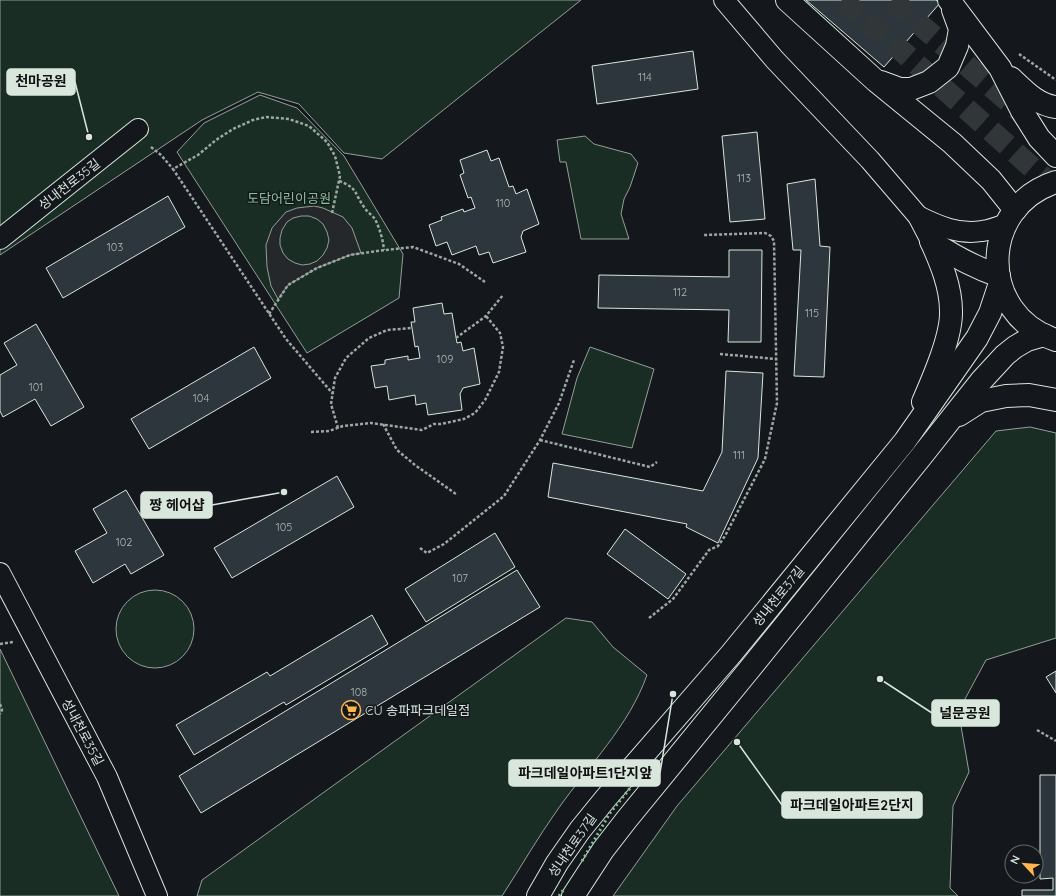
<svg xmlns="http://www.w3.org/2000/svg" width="1056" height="896" font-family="Quicksand,'Noto Sans KR',sans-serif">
  <rect width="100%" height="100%" fill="#14181c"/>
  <g fill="#1a2d24" stroke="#939e99">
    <polygon points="0,0 581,0 382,159 344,153 299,104 258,92 202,120 0,255"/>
    <polygon points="260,95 297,108 344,156 403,254 399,298 307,353 177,152 204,123"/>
    <polygon points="585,136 594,144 631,154 638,163 630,187 624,199 621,214 629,239 581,239 566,162 560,162 557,140"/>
    <polygon points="590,347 654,369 632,448 562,434 577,378"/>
    <polygon points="1030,427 1056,433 1056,638 986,660 965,699 961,726 969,772 953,806 950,888 958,896 613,896 677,806 996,431"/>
    <circle cx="155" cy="629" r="39"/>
    <path d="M566 618 592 622 613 647 647 675C629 726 589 765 558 809 538 837 521 867 502 896H197L202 880Z"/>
    <polygon points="0,649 119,896 0,896"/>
  </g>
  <path fill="#24282b" stroke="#939e99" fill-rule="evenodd" d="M314 206 323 208 343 217 352 228 361 253 350 255 317 268 288 285 278 299 271 286 267 267 266 245 272 228 286 212 297 208ZM301 216H309L317 219 323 224 327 232 329 240 327 248 323 255 317 261 310 264 302 265 295 263 288 259 283 253 280 245V238L282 230 287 222 293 218Z"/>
  <g fill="#2c363c" stroke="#d8e6dc">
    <polygon points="806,0 936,0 940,3 884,67"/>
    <polygon points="693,51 698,89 597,104 592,66"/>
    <polygon points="757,132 765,219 730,222 722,136"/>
    <polygon points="487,150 491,161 499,158 509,187 513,186 516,194 527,189 539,224 523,231 521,237 526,252 493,263 489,252 479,255 476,246 452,255 447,242 436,246 429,225 442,220 441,217 463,209 464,212 475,208 471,197 468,198 460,175 464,173 460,160"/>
    <polygon points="815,179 820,246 830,247 824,377 794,376 801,250 793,250 787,184"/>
    <polygon points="168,196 185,227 63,298 46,268"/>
    <polygon points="729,250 762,250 761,342 728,342 729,310 598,308 599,275 729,277"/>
    <polygon points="442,303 444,314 452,313 457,343 461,342 463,351 474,348 480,384 463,388 460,394 462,410 428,415 426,403 416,405 415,395 389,400 387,386 375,388 371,366 385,364 385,360 408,356 408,360 420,358 418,346 415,347 412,328 411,322 415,322 413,308"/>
    <polygon points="36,324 84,407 51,426 35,399 3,417 0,411 0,375 17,365 4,343"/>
    <polygon points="254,347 271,378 149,449 131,419"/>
    <polygon points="726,371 763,373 758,458 718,543 686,527 687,524 548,497 553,463 703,491 722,452"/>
    <polygon points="337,476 354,507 232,578 214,548"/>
    <polygon points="126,490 164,555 131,574 125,564 93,583 75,551 107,533 93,509"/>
    <polygon points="625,529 686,574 668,599 607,554"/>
    <polygon points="495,533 515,567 426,622 405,589"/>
    <polygon points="517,570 540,607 201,813 179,776"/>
    <polygon points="372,615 388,644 286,705 284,702 194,755 176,725 267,672 270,676"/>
    <polygon points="1056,671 1056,693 1046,677"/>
    <polygon points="1040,775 1056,775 1056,896 1022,896 1022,890 1053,890 1053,878 1040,879"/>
  </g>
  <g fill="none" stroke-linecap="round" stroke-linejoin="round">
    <g stroke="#313739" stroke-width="22" stroke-dasharray="22 11" stroke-linecap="butt">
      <polyline points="842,0 904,53 1056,189"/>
      <polyline points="892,0 1024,115"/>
    </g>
    <defs>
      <g id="minor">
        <polyline points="724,0 775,60 870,160 918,216 931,241"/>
        <path d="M918 216C938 226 959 235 982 231 990 230 998 227 1006 224"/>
        <polyline points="0,239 138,129"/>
        <polyline points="0,573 107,777 157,896"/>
      </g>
      <g id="secondary">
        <path d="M923 402C933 379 952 336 951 311 951 287 941 263 931 241"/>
        <polyline points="959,415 981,401 1006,396 1029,395 1056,400"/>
        <polyline points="538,896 557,863 580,830 606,798 731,654 905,441 977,338 990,313 1000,283"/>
        <polyline points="573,896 603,850 627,819 748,671 920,458 981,381 1005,355 1015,347 1027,340 1044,335"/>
      </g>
      <g id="primary">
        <polyline points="787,0 876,81 952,143 991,180 1015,210"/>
        <polyline points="949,0 1000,68 1022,111 1039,138 1056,156"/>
        <path d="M1011 78C1024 90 1037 105 1056 107"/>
        <polyline points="881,82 900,89 911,89 929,82 948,67 957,46 960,29 953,10"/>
        <path d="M1056 182C978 207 978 315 1056 340"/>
        <path d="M931 241C953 256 974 267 999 276"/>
      </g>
    </defs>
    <use href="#minor" stroke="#d8e6dc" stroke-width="22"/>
    <use href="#secondary" stroke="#d8e6dc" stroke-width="24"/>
    <use href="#primary" stroke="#d8e6dc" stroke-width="24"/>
    <g stroke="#9da8a2" stroke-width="2.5" stroke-dasharray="3 2" stroke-linecap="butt">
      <polyline points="1019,54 1056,80"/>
      <polyline points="151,147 161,155 173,169"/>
      <path d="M339 181C358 188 354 193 364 207 367 212 372 215 375 219 380 229 383 240 384 250"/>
      <polyline points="332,213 340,176 335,156 327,142 309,126 289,119 266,117 253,120 233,129 216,140 198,155 173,169 286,339 333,394"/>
      <polyline points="269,314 288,285 317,268 350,255 377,251 413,247 459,264 485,282"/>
      <polyline points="456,338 486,316 503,295"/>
      <polyline points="720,354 776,359"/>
      <polyline points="383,424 397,450 415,465 456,494"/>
      <polyline points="338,428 331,404 335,378 346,358 369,338 387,330 412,328"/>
      <polyline points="311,432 329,431 343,426 371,423 422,430 434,424 441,424 464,419 475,413 485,400 499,372 503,347 500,333 486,316"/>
      <polyline points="540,440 650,467 657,462"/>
      <polyline points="420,548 427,553 444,544 504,496 540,440 559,403 574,360"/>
      <polyline points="649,618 673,599 709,550 718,546 725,536 765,459 777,403 774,241 771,236 765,233 704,235"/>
      <polyline points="0,644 13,642"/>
      <polyline points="0,704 2,710 0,714"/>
      <polyline points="1037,730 1056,741"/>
    </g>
    <use href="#minor" stroke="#14181c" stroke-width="20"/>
    <use href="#secondary" stroke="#14181c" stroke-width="22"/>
    <use href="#primary" stroke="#14181c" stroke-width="22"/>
    <g stroke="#8ac095" stroke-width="3" stroke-dasharray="2 3" stroke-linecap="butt">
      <polyline points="582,861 610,813 652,761"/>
      <polyline points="559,896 564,889"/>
    </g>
  </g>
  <defs>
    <symbol id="supermarket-ring" viewBox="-11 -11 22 22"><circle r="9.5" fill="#14181c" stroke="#ffb74d" stroke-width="1.5"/><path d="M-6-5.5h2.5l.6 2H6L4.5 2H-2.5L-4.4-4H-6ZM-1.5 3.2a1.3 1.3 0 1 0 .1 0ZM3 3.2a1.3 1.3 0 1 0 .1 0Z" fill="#ffb74d"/></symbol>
  </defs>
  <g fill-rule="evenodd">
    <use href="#supermarket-ring" x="340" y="699" width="22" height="22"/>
  </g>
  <g text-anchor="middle" stroke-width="3" stroke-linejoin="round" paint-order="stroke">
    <g font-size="11" fill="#adbab4">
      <text x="645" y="81">114</text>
      <text x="744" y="182">113</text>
      <text x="503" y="207">110</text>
      <text x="115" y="251">103</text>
      <text x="680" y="296">112</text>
      <text x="812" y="317">115</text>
      <text x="445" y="363">109</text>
      <text x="36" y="391">101</text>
      <text x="201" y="402">104</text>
      <text x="739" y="459">111</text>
      <text x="284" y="531">105</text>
      <text x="124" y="546">102</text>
      <text x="460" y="582">107</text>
      <text x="359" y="696">108</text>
    </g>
    <g font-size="13" fill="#d8e6dc" stroke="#14181c">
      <text transform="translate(69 184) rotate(-38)" y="5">성내천로35길</text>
      <text transform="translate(778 596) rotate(-51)" y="5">성내천로37길</text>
      <text transform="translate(83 732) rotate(62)" y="5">성내천로35길</text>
      <text transform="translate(572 845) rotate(-55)" y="5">성내천로37길</text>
    </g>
    <g font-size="13" fill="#8ac095" stroke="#14181c">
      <text x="289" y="203">도담어린이공원</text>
    </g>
    <g font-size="13" fill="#d8e6dc" stroke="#14181c" text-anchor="start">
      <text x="365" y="715">CU 송파파크데일점</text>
    </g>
  </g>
  <path fill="none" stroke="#d8e6dc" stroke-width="1.5" d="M89 137L75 82M284 492L212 505M880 679L932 713M673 694L660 773M737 742L782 805"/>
  <g fill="#d8e6dc" stroke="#14181c" stroke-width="1.5">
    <circle cx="89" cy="137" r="4"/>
    <circle cx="284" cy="492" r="4"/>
    <circle cx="880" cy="679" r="4"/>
    <circle cx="673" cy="694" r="4"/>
    <circle cx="737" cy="742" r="4"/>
  </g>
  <g fill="#d8e6dc" stroke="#d8e6dc" stroke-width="1.5">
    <rect x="7" y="69" width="68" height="26" rx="4"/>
    <rect x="141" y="492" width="71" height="26" rx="4"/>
    <rect x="932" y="700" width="67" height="26" rx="4"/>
    <rect x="509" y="760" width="151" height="26" rx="4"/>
    <rect x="782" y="792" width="140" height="26" rx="4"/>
  </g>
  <g font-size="14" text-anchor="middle" font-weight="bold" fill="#111">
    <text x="41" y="86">천마공원</text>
    <text x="177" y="510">짱 헤어샵</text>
    <text x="965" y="718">널문공원</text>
    <text x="585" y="778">파크데일아파트1단지앞</text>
    <text x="852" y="810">파크데일아파트2단지</text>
  </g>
  <g transform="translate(1024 864) rotate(296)"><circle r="19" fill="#14181c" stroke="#626a69"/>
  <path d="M0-3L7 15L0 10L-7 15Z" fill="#ffb74d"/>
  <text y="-6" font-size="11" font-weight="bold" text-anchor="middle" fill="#d8e6dc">N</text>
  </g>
</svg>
